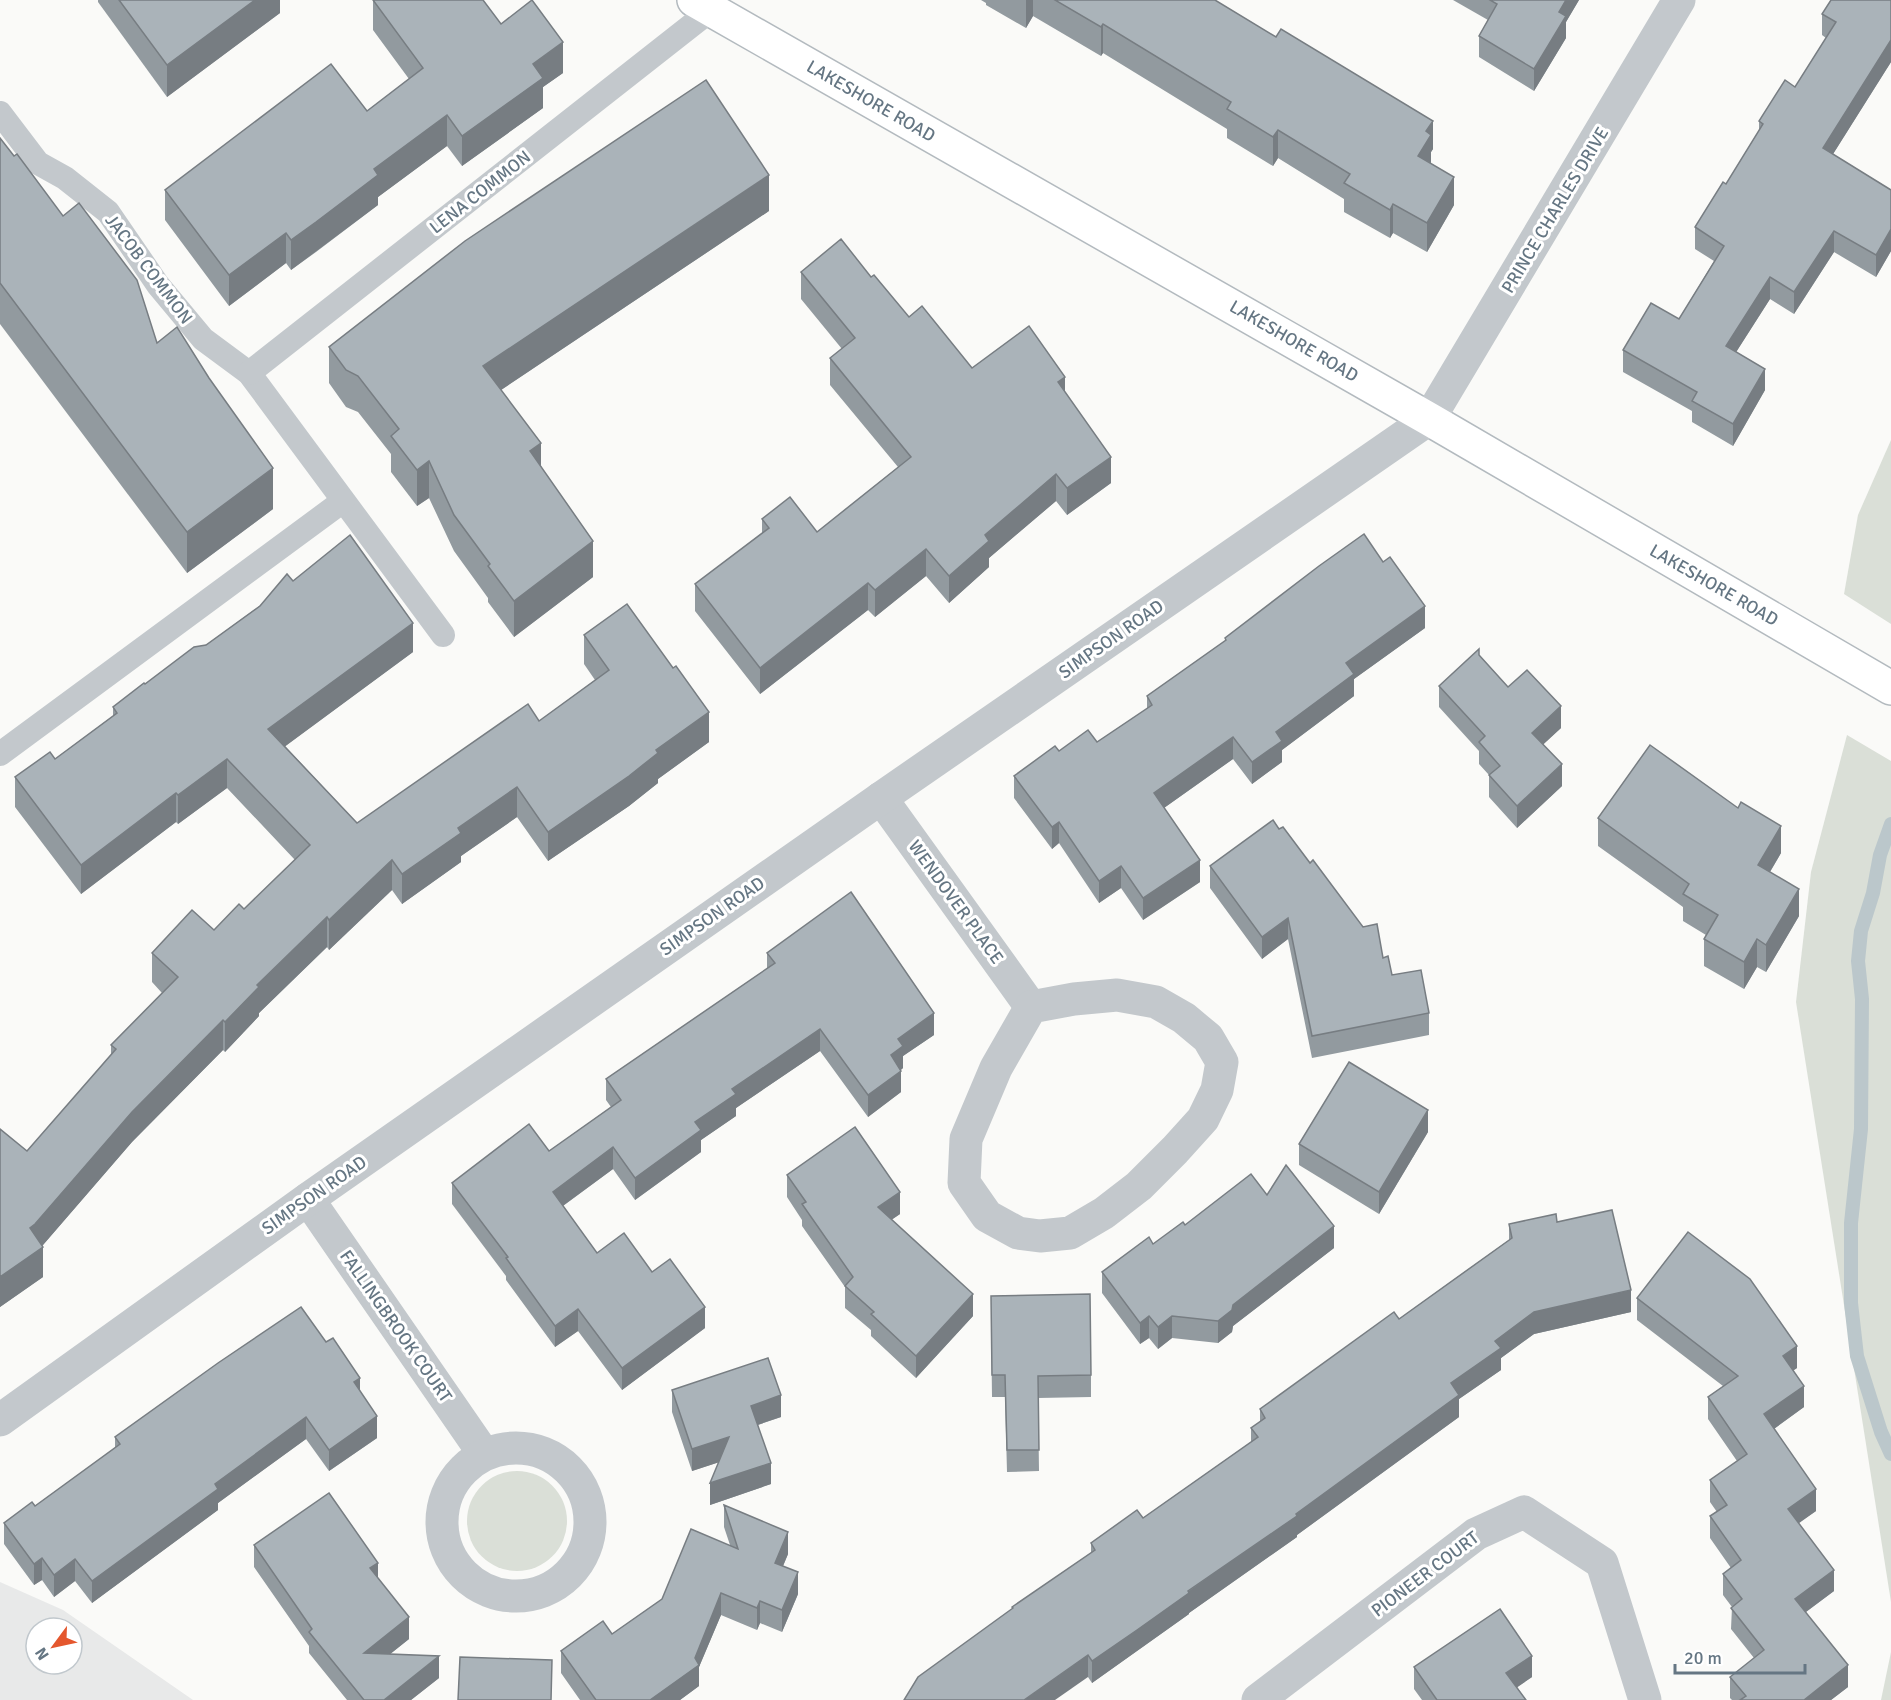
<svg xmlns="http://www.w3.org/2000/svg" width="1891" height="1700" font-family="Signika,sans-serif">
  <rect width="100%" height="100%" fill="#fafaf8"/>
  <path fill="#e8e9e9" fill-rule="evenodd" d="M0 1582 63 1610 193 1700H0ZM36 1628H72V1664H36Z"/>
  <g fill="#dadfd7">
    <polygon points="1891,440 1891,624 1844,594 1858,515"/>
    <polygon points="1847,735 1891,761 1891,1602 1796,1002 1811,872"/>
    <circle cx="517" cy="1521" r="50"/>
    <polygon points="1891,1652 1891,1700 1881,1700"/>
  </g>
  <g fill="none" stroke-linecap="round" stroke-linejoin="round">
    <polyline stroke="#bbc7cb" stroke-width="14" points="1891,824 1880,855 1873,893 1861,931 1858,961 1862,999 1861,1129 1851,1223 1851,1303 1857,1356 1881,1432 1891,1454"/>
    <defs>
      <polyline id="secondary" points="694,0 1429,419 1891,688"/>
    </defs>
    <use href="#secondary" stroke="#b3babf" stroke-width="36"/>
    <g stroke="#c3c8cc" stroke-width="24">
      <polyline points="0,113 38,163 65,178 108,212 158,285 203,339 249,373 443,635"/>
      <polyline points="249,373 711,10"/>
      <polyline points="0,754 343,501"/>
    </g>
    <g stroke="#c3c8cc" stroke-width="33">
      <polyline points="881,798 1031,1007"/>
      <polygon points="1117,995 1156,1002 1184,1018 1208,1038 1222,1062 1217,1090 1203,1119 1175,1150 1139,1186 1104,1213 1070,1233 1040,1236 1018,1233 987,1216 964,1183 966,1139 996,1068 1031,1007 1074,999"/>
      <polyline points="308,1199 484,1454"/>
      <polyline points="0,1420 308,1199 881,798 1429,419 1679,0"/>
      <circle cx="516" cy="1522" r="74"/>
      <polyline points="1258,1700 1476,1534 1524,1512 1602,1563 1645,1700"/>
    </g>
    <use href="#secondary" stroke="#fff" stroke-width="33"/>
  </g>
  <g fill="#929a9f">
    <polygon points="98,0 280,0 280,13 167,97 98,2"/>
    <polygon points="373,0 483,0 501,24 563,73 543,87 543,108 462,166 447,146 378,197 378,205 316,252 291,270 286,263 229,306 165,220 165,190 367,111 409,79 373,30"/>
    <polygon points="981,0 1215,0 1433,149 1431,152 1431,164 1454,205 1427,252 1393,233 1390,238 1344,212 1344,199 1278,158 1273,166 1227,138 1227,129 1103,53 1101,56 1033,16 1026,28 986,5 986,3"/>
    <polygon points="1453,0 1579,0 1566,22 1566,38 1534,91 1479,57 1479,36 1488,20"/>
    <polygon points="1891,0 1891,62 1833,154 1891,190 1891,251 1876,277 1834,252 1794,314 1770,299 1736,352 1765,390 1733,446 1692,422 1692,411 1623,372 1623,350 1679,319 1714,261 1695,249 1695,227 1726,184 1759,131 1759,121 1795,87 1826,38 1822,35 1822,14"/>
    <polygon points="0,138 157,343 273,509 187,573 0,324"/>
    <polygon points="769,211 501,390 541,466 593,577 514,637 488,602 488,598 454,551 429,498 417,506 391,472 391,454 358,412 346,407 329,383 329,347"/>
    <polygon points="801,272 871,277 909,317 972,368 1065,392 1111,483 1067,515 1056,501 989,558 989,567 949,603 926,576 875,617 868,610 760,694 695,611 695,584 762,533 762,519 817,532 898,467 830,385 830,358 842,349 801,299"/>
    <polygon points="293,581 413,652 285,746 357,823 539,721 595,680 584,664 584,635 709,742 658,779 658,783 629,806 548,861 517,817 461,856 461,862 402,904 392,890 329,950 327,947 259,1013 259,1016 225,1052 223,1050 132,1142 42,1246 43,1277 0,1307 0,1129 27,1151 111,1055 111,1045 162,993 152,982 152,953 214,930 244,909 295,860 227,788 178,824 176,822 81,894 15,807 15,777 55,759 113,716 113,707 145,684 206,645"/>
    <polygon points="1425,628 1354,679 1354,696 1282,750 1282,762 1252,784 1233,759 1164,808 1200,882 1143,920 1121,888 1099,903 1059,843 1052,849 1014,798 1014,776 1059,751 1097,742 1147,709 1147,696 1225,641 1225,638"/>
    <polygon points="1479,655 1508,687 1561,728 1543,744 1562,786 1517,828 1489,797 1489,775 1479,764 1479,751 1439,707 1439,686"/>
    <polygon points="1598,818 1781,853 1770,872 1799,916 1766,972 1757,967 1744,989 1704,966 1704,939 1706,935 1683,921 1683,907 1598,846"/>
    <polygon points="1279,829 1310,863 1383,958 1392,975 1429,1013 1429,1035 1312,1058 1288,939 1262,959 1210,888 1210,866"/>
    <polygon points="767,953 934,1035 903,1056 903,1068 901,1070 901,1092 868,1117 820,1051 736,1108 736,1116 701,1140 701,1152 635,1200 613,1169 563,1206 597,1253 652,1272 705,1328 622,1390 578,1331 555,1347 506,1280 506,1276 452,1204 452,1183 549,1151 611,1107 606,1100 606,1079 767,969"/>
    <polygon points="1428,1132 1379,1214 1299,1165 1299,1144"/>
    <polygon points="787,1175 900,1214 891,1220 973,1316 916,1378 871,1336 871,1330 845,1308 845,1287 802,1226 802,1220 787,1197"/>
    <polygon points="1267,1195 1334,1248 1233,1326 1232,1332 1218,1343 1172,1338 1158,1349 1149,1338 1140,1344 1102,1293 1102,1272 1153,1244 1185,1225"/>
    <polygon points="1557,1222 1631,1312 1534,1334 1501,1358 1501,1370 1459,1399 1459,1417 1297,1535 1297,1537 1189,1613 1189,1614 1092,1683 1088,1677 1012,1609 1012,1607 1091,1553 1091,1543 1143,1518 1251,1442 1251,1428 1260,1422 1260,1409 1399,1319 1509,1240 1509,1224"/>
    <polygon points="1637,1298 1797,1368 1793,1370 1804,1407 1774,1429 1816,1511 1798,1523 1834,1591 1806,1612 1848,1687 1831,1700 1732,1700 1730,1698 1730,1677 1754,1658 1731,1629 1732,1607 1723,1595 1723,1574 1731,1568 1710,1538 1710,1516 1717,1512 1710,1502 1710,1480 1737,1461 1708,1419 1708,1397 1723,1386 1637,1320"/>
    <polygon points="991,1318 1091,1375 1091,1397 1038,1398 1039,1471 1007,1472 1005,1397 992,1397"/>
    <polygon points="672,1390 781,1417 758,1425 771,1484 710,1505 719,1462 692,1471 672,1412"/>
    <polygon points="360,1392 377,1438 329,1471 306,1439 218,1503 218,1510 92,1603 75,1581 54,1597 42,1580 34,1585 4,1544 4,1523 35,1506 115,1448 115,1437"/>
    <polygon points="724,1505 788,1554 783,1566 798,1594 782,1632 760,1623 757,1630 721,1615 699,1667 699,1686 680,1700 580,1700 561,1673 561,1651 612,1634 662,1599 730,1545 724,1527"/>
    <polygon points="254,1545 378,1578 409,1639 390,1654 439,1678 411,1700 347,1700 309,1653 309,1646 254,1567"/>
    <polygon points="1414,1667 1532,1677 1517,1687 1526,1700 1422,1700 1414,1689"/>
  </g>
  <g fill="#777d82">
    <polygon points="255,0 280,0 280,13 167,97 167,65"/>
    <polygon points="1026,0 1033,0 1033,16 1026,28"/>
    <polygon points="1566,0 1579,0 1566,22 1566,38 1534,91 1534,69 1559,12"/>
    <polygon points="1103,24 1103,53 1101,56 1101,27"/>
    <polygon points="1891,40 1891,62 1823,170 1823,148"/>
    <polygon points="563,42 563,73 543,87 543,108 462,166 462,136 533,64"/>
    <polygon points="447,115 447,146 378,197 378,205 291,270 291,240 374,169"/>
    <polygon points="1433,121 1433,149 1431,152 1431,163 1418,156 1426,131"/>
    <polygon points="1278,130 1278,158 1273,166 1273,137"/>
    <polygon points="769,175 769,211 483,402 483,366"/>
    <polygon points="1454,177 1454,205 1427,252 1427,223"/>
    <polygon points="1393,204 1393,233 1390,238 1390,210"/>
    <polygon points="1891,229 1891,251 1876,277 1876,255"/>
    <polygon points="1834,231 1834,252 1794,314 1794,292"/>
    <polygon points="286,233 286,263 229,306 229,275"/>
    <polygon points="1770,277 1770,299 1726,368 1726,346"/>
    <polygon points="1765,369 1765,390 1733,446 1733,424"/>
    <polygon points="1065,377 1065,404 1058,382"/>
    <polygon points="541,443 541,480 530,451"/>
    <polygon points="1111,457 1111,483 1067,515 1067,488"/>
    <polygon points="429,461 429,498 417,506 417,470"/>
    <polygon points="273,468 273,509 187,573 187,532"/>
    <polygon points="1056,474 1056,501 989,558 989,567 949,603 949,576 985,535"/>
    <polygon points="593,541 593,577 514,637 514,601"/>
    <polygon points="926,549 926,576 875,617 875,590"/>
    <polygon points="868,583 868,610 760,694 760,668"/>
    <polygon points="1425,606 1425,628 1354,679 1354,696 1282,750 1282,762 1252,784 1252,762 1276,732 1346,663"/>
    <polygon points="413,623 413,652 268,759 268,729"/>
    <polygon points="1561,706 1561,728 1532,755 1532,733"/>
    <polygon points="709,712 709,742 658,779 658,783 629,806 548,861 548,832 656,750"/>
    <polygon points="1233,737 1233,759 1154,815 1154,793"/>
    <polygon points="227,759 227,788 178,824 178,795"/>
    <polygon points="1562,764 1562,786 1517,828 1517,806"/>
    <polygon points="517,787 517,817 461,856 461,862 402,904 402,874 458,828"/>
    <polygon points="176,793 176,822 81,894 81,865"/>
    <polygon points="1059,822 1059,843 1052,849 1052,827"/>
    <polygon points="1781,826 1781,853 1758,892 1758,865"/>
    <polygon points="392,860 392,890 329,950 329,920"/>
    <polygon points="1200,860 1200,882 1143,920 1143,898"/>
    <polygon points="1121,866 1121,888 1099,903 1099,881"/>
    <polygon points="1799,889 1799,916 1766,972 1766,945"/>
    <polygon points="327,917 327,947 259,1013 259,1016 225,1052 225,1022 257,985"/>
    <polygon points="1288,918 1288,939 1262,959 1262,937"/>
    <polygon points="1757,939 1757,967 1744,989 1744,962"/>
    <polygon points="934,1013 934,1035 903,1056 903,1068 891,1077 891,1055 898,1039"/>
    <polygon points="223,1020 223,1050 132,1142 37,1252 43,1247 43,1277 0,1307 0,1277 30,1228 132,1112"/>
    <polygon points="820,1029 820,1051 736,1108 736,1116 701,1140 701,1152 635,1200 635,1178 695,1122 732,1089"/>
    <polygon points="901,1071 901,1092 868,1117 868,1095"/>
    <polygon points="1428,1110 1428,1132 1379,1214 1379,1192"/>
    <polygon points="613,1147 613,1169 553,1213 553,1192"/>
    <polygon points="900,1192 900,1214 878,1229 878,1207"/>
    <polygon points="1334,1226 1334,1248 1233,1326 1232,1332 1218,1343 1218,1321 1233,1305"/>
    <polygon points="1631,1290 1631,1312 1534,1334 1501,1358 1501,1370 1459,1399 1459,1417 1297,1535 1297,1537 1189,1613 1189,1614 1092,1683 1092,1661 1296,1514 1451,1383 1495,1341 1534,1312"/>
    <polygon points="973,1294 973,1316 916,1378 916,1356"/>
    <polygon points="705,1307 705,1328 622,1390 622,1368"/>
    <polygon points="578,1309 578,1331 555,1347 555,1326"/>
    <polygon points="1149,1316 1149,1338 1140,1344 1140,1323"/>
    <polygon points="1172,1316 1172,1338 1158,1349 1158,1327"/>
    <polygon points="1797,1346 1797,1368 1783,1378 1783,1356"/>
    <polygon points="360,1378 360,1399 354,1382"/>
    <polygon points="1804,1386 1804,1407 1764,1436 1764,1414"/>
    <polygon points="781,1395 781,1417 751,1427 751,1406"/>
    <polygon points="377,1416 377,1438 329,1471 329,1450"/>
    <polygon points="306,1417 306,1439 218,1503 218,1510 92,1603 92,1581 215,1484"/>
    <polygon points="729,1437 729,1459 692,1471 692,1449"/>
    <polygon points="771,1463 771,1484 710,1505 710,1483"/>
    <polygon points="1816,1489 1816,1511 1788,1531 1788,1509"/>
    <polygon points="788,1532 788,1554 775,1585 775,1563"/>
    <polygon points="42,1558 42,1580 34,1585 34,1564"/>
    <polygon points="75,1559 75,1581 54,1597 54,1575"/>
    <polygon points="378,1563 378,1585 370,1568"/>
    <polygon points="1834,1570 1834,1591 1795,1620 1795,1599"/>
    <polygon points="798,1572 798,1594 782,1632 782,1610"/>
    <polygon points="721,1593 721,1615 699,1667 699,1686 680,1700 650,1700 695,1658"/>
    <polygon points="760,1601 760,1623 757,1630 757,1608"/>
    <polygon points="409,1617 409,1639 364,1675 364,1653"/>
    <polygon points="1088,1655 1088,1677 1055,1700 1024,1700"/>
    <polygon points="439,1656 439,1678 411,1700 384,1700"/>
    <polygon points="1532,1656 1532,1677 1506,1695 1506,1673"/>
    <polygon points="1848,1665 1848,1687 1831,1700 1804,1700"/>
  </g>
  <g fill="#aab3b9" stroke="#777d82" stroke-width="1.5">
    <polygon points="119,0 255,0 167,65"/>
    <polygon points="373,0 483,0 501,24 532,0 563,42 533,64 543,78 462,136 447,115 374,169 378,175 316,222 291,240 286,233 229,275 165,190 331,64 367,111 423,68"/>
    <polygon points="1055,0 1215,0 1276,37 1281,29 1433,121 1426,131 1431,135 1418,156 1454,177 1427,223 1393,204 1390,210 1344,183 1350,174 1278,130 1273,137 1227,109 1231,102 1103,24 1101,27"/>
    <polygon points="1490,0 1566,0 1559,12 1566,16 1534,69 1479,36 1497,4"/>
    <polygon points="1831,0 1891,0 1891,40 1823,148 1891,190 1891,229 1876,255 1834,231 1794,292 1770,277 1726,346 1765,369 1733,424 1692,401 1697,392 1623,350 1651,303 1679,319 1724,246 1695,227 1723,182 1726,184 1763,124 1759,121 1785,80 1795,87 1836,22 1822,14"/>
    <polygon points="706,80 769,175 483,366 541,443 530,451 593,541 514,601 488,566 490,564 454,515 429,461 417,470 391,436 399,429 358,376 346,370 329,347 465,241"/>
    <polygon points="0,138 14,156 17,154 63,216 79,203 137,280 157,343 177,327 209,378 273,468 187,532 0,283"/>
    <polygon points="841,239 871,277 874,275 909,317 922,306 972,368 1029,326 1065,377 1058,382 1111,457 1067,488 1056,474 985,535 989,541 949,576 926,549 875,590 868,583 760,668 695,584 769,528 762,519 790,497 817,532 911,457 830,358 855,338 801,272"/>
    <polygon points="1364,534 1383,562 1390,557 1425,606 1346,663 1354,674 1276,732 1282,741 1252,762 1233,737 1154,793 1200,860 1143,898 1121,866 1099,881 1059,822 1052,827 1014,776 1055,746 1059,751 1088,730 1097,742 1152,705 1147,696 1226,640 1225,638 1319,566"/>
    <polygon points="350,535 413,623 268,729 357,823 528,704 539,721 609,670 584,635 627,604 673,668 676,666 709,712 656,750 658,753 629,776 548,832 517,787 458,828 461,833 402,874 392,860 329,920 327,917 257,985 259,987 225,1022 223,1020 132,1112 35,1224 30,1228 43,1247 0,1277 0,1129 27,1151 116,1049 111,1045 178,977 152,953 192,910 214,930 239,904 244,909 310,845 227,759 178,795 176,793 81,865 15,777 50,752 55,759 117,713 113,707 144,683 145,684 194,647 206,645 260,606 287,574 293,581"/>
    <polygon points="1479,649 1479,655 1508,687 1527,670 1561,706 1532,733 1562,764 1517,806 1489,775 1500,766 1479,742 1485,736 1439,686"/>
    <polygon points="1650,745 1738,808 1741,802 1781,826 1758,865 1799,889 1766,945 1757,939 1744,962 1704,939 1718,915 1683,894 1689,884 1598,818"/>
    <polygon points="1273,820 1279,829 1283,827 1310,863 1313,860 1363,927 1377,924 1383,958 1388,956 1392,975 1421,970 1429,1013 1312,1036 1288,918 1262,937 1210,866"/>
    <polygon points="851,892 934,1013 898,1039 903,1046 891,1055 901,1071 868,1095 820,1029 732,1089 736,1094 695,1122 701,1130 635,1178 613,1147 553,1192 597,1253 624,1233 652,1272 670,1259 705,1307 622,1368 578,1309 555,1326 506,1258 508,1257 452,1183 529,1124 549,1151 621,1100 606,1079 775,963 767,953"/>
    <polygon points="1349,1062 1428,1110 1379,1192 1299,1144"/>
    <polygon points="855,1127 900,1192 878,1207 973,1294 916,1356 871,1314 874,1312 845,1286 853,1277 802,1204 806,1202 787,1175"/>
    <polygon points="1286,1165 1334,1226 1233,1305 1232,1310 1218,1321 1172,1316 1158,1327 1149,1316 1140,1323 1102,1272 1149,1237 1153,1244 1183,1222 1185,1225 1251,1174 1267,1195"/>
    <polygon points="1612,1210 1631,1290 1534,1312 1495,1341 1501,1348 1451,1383 1459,1395 1296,1514 1297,1516 1188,1591 1189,1593 1137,1630 1092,1661 1088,1655 1024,1700 904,1700 918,1677 1013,1608 1012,1607 1095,1550 1091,1543 1137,1510 1143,1518 1258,1437 1251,1428 1265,1418 1260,1409 1394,1312 1399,1319 1512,1238 1509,1224 1556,1214 1557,1222"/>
    <polygon points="1688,1232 1750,1279 1797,1346 1783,1356 1804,1386 1764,1414 1816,1489 1788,1509 1834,1570 1795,1599 1848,1665 1804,1700 1740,1700 1746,1696 1730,1677 1764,1650 1731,1608 1742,1599 1723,1574 1741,1560 1710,1516 1727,1505 1710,1480 1747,1454 1708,1397 1738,1376 1637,1298"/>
    <polygon points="1090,1294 1091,1375 1038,1376 1039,1450 1007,1450 1005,1375 992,1375 991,1296"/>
    <polygon points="301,1307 326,1342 333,1338 360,1378 354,1382 377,1416 329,1450 306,1417 215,1484 218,1489 92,1581 75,1559 54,1575 42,1558 34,1564 4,1523 32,1502 35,1506 120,1444 115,1437 218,1363"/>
    <polygon points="768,1358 781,1395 751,1406 771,1463 710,1483 729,1437 692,1449 672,1390"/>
    <polygon points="329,1493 378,1563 370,1568 409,1617 364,1653 439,1656 384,1700 364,1700 309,1632 312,1629 254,1545"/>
    <polygon points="724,1505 788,1532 775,1563 798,1572 782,1610 760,1601 757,1608 721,1593 695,1658 699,1665 650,1700 596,1700 561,1651 603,1621 612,1634 662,1599 691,1529 738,1549"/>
    <polygon points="1500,1609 1532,1656 1506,1673 1526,1700 1437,1700 1414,1667"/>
    <polygon points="460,1657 552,1660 551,1700 458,1700"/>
  </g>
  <g text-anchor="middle" stroke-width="6" stroke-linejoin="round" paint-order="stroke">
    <g font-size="18" fill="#657683" stroke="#fff">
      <text transform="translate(871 101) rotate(30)" y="6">LAKESHORE ROAD</text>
      <text transform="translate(480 192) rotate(-38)" y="6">LENA COMMON</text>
      <text transform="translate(1555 210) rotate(-59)" y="6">PRINCE CHARLES DRIVE</text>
      <text transform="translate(149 269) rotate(53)" y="6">JACOB COMMON</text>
      <text transform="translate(1294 341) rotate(30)" y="6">LAKESHORE ROAD</text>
      <text transform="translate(1714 585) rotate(30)" y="6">LAKESHORE ROAD</text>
      <text transform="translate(1111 639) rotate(-35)" y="6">SIMPSON ROAD</text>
      <text transform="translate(956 902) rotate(54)" y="6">WENDOVER PLACE</text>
      <text transform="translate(712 916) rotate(-35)" y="6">SIMPSON ROAD</text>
      <text transform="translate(314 1195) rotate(-35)" y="6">SIMPSON ROAD</text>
      <text transform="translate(396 1326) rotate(55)" y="6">FALLINGBROOK COURT</text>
      <text transform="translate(1425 1574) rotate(-37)" y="6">PIONEER COURT</text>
    </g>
  </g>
  <g transform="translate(54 1646) rotate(237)"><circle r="28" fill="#ffffff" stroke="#c1c8cd" stroke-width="1.5"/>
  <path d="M0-4.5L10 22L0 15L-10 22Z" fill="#e4572e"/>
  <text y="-9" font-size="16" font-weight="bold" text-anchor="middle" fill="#657683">N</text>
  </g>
  <path d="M1675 1664v9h130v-9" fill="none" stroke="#657683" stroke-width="3"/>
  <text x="1684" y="1664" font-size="18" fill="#657683" stroke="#ffffff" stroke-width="4.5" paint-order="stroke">20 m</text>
</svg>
